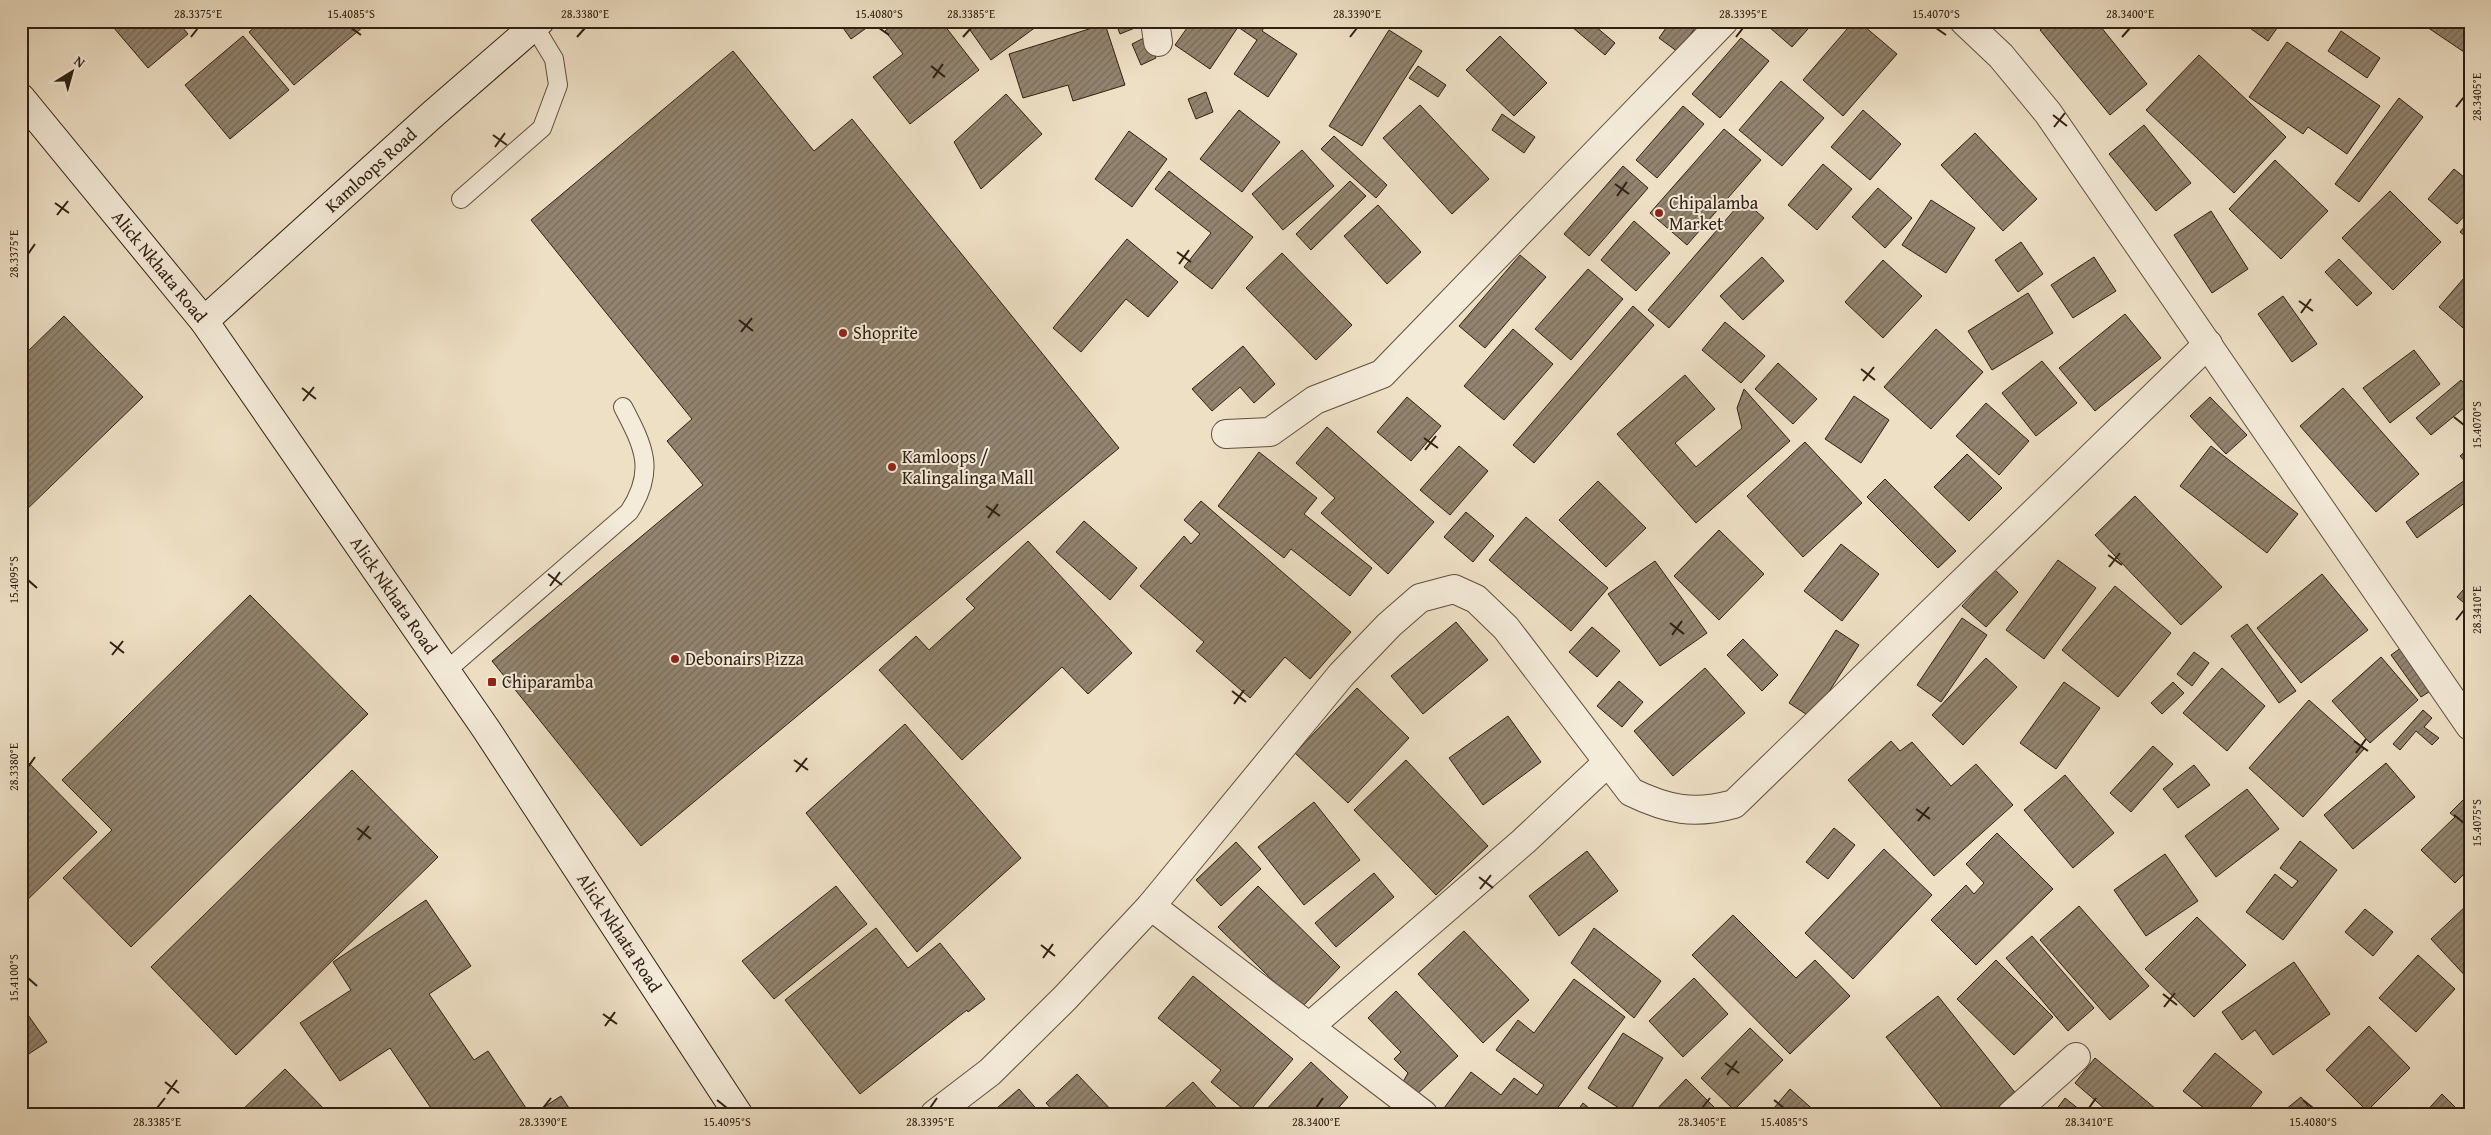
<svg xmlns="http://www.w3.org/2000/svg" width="2491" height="1135" font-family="'Gentium Book Plus',serif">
  <defs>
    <pattern id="building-hatch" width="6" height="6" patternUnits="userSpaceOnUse" patternTransform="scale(1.25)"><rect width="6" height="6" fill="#92846f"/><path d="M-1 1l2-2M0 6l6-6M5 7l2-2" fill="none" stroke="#786c5a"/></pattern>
  </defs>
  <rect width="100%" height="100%" fill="#eee0c5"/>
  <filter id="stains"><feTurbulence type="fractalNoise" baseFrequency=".004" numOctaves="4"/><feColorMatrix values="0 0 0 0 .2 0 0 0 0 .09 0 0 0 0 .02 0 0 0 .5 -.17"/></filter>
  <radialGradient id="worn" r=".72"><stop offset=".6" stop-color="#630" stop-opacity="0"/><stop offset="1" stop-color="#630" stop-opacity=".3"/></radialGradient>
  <g fill="url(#building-hatch)" stroke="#2f2012">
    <polygon points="108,21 177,21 188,34 148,68"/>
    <polygon points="262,21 370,21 294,85 249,32"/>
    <polygon points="838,21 876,21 851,39"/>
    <polygon points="898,21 941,21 979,70 910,124 873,77 903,54 885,31"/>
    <polygon points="982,21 1044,21 991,60 970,30"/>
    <polygon points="1115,21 1147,21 1147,23 1120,34"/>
    <polygon points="1192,21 1222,21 1230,27 1234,21 1268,21 1262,31 1297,54 1268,97 1234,74 1257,40 1238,27 1210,69 1175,45"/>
    <polygon points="1565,21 1589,21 1615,43 1605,55"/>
    <polygon points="1671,21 1700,21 1678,52 1659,38"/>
    <polygon points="1773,21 1815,21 1792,47 1769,27"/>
    <polygon points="1854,21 1858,21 1897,54 1843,116 1803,80"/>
    <polygon points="2052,21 2096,21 2147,84 2110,115 2040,30"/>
    <polygon points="2240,21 2282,21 2268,41"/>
    <polygon points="2418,21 2470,21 2470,56"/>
    <polygon points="1105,24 1125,85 1073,101 1068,85 1023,98 1009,54"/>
    <polygon points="1389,30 1422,51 1362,146 1329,126"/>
    <polygon points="2341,31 2380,58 2367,78 2328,51"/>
    <polygon points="243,36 289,90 230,139 185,85"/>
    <polygon points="1500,36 1547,83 1514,116 1466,70"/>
    <polygon points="1146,37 1156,58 1141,65 1132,44"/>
    <polygon points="1741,38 1769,61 1720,118 1692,94"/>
    <polygon points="2287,42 2380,106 2347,154 2308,127 2303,134 2249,97"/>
    <polygon points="733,51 814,151 852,119 1119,448 641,846 492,661 703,485 667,441 692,419 531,220"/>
    <polygon points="2199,55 2286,137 2234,193 2146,110"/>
    <polygon points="1418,66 1446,85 1438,97 1409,78"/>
    <polygon points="1781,81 1824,118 1782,166 1739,130"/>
    <polygon points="1206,92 1213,112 1196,119 1188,99"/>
    <polygon points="1006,94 1042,134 981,189 954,142"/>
    <polygon points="2399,98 2423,117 2359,202 2335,184"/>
    <polygon points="1420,105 1489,179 1452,214 1383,138"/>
    <polygon points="1683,106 1704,124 1657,178 1636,160"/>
    <polygon points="1239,110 1280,142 1242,192 1200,159"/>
    <polygon points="1863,110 1901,144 1870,180 1831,147"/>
    <polygon points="1502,114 1535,137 1524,153 1492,130"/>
    <polygon points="2144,125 2191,183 2156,211 2109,154"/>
    <polygon points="1724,129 1761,160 1687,245 1650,213"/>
    <polygon points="1129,131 1167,159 1132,207 1095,179"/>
    <polygon points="1975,133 2037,199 2003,231 1941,165"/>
    <polygon points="1334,136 1387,185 1376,198 1321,149"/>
    <polygon points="1302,150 1334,186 1283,230 1252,194"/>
    <polygon points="2275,160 2328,211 2281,259 2229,209"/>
    <polygon points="1823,164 1852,189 1817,230 1788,205"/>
    <polygon points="1623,166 1648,188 1589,256 1564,234"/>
    <polygon points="2454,169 2470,182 2470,210 2457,224 2428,199"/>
    <polygon points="1169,171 1253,237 1212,289 1184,267 1211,233 1155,189"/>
    <polygon points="1350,181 1366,196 1311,250 1296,234"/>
    <polygon points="1878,188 1912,218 1885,248 1852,217"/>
    <polygon points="2390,191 2441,242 2393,290 2342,238"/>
    <polygon points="1743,200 1764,218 1669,328 1648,310"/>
    <polygon points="1931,200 1975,228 1946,273 1902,245"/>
    <polygon points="1378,205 1421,252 1387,284 1344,236"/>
    <polygon points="2211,211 2248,269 2212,293 2174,235"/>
    <polygon points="2470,220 2470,240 2460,232"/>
    <polygon points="1634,221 1670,253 1636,291 1601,260"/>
    <polygon points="1127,239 1178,282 1148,317 1126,299 1081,352 1053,328"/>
    <polygon points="2021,242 2043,274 2018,292 1995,260"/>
    <polygon points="1282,253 1352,325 1316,360 1246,288"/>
    <polygon points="1520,255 1546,277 1485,348 1459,326"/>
    <polygon points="1762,257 1784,281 1743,320 1720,296"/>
    <polygon points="2094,257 2116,291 2073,318 2051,285"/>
    <polygon points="2339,259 2372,293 2357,306 2325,272"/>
    <polygon points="1883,260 1922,296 1883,338 1845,302"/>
    <polygon points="1588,269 1623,299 1571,360 1535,329"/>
    <polygon points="2470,271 2470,334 2439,307"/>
    <polygon points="2028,293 2053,333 1992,370 1968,331"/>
    <polygon points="2283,296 2317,344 2292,362 2258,314"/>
    <polygon points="1633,306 1654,325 1534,463 1513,445"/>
    <polygon points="2125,314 2161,358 2095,411 2059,368"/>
    <polygon points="64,316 143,397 21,515 21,358"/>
    <polygon points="1725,322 1765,356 1741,383 1702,350"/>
    <polygon points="1513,329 1553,364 1504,420 1464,386"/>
    <polygon points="1936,329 1983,372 1931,429 1884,387"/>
    <polygon points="1243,346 1275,384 1254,403 1240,387 1212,411 1192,389"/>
    <polygon points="2414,350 2440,384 2390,423 2363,388"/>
    <polygon points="2042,361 2077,403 2036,436 2002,393"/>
    <polygon points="1778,363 1817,399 1793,424 1755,389"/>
    <polygon points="1685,375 1715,409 1675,443 1696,467 1742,428 1737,408 1744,389 1790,441 1696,523 1617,434"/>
    <polygon points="2461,380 2470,390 2470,403 2431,435 2416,418"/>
    <polygon points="2343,388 2419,474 2376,512 2300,426"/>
    <polygon points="1854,396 1889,420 1861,463 1825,439"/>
    <polygon points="1407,397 1441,426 1411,461 1377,432"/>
    <polygon points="2210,397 2247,435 2226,454 2190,416"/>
    <polygon points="1986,403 2029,441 1999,475 1956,436"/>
    <polygon points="1327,427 1434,522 1388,574 1321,513 1335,498 1296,463"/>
    <polygon points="1805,442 1862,503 1803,557 1747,496"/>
    <polygon points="1459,446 1488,471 1450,515 1420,490"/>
    <polygon points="2211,446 2298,514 2267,553 2180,486"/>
    <polygon points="2470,447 2470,467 2460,456"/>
    <polygon points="1259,452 1317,498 1304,514 1372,568 1350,596 1291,549 1284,558 1218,506"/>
    <polygon points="1967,454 2002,488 1969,521 1934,487"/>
    <polygon points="1885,479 1956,551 1938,568 1867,497"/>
    <polygon points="2465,480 2470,487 2470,499 2417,538 2406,522"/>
    <polygon points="1598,481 1646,528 1606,567 1559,520"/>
    <polygon points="2135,496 2222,587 2181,625 2095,535"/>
    <polygon points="1201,501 1351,632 1310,679 1285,657 1250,698 1196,651 1204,642 1140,586 1184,536 1191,544 1200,534 1184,520"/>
    <polygon points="1466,512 1494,536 1473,562 1444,537"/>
    <polygon points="1526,517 1608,588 1571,631 1489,560"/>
    <polygon points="1084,521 1137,568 1110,600 1056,552"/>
    <polygon points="1719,530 1764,574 1719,620 1674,576"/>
    <polygon points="1028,541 1132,653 1088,694 1062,667 962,760 879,670 916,636 929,650 975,608 966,599"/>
    <polygon points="1841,544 1879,574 1842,621 1804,591"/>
    <polygon points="2058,560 2096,588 2044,659 2006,630"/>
    <polygon points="1655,561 1707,633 1660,666 1608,594"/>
    <polygon points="1995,570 2018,592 1986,627 1962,606"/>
    <polygon points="2322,574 2368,630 2301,683 2257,628"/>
    <polygon points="2470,582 2470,608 2457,597"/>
    <polygon points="2115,586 2171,633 2118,697 2062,650"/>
    <polygon points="250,595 368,714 131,947 63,878 112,830 62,780"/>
    <polygon points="1962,618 1987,635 1941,702 1917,685"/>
    <polygon points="1456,622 1488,660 1423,714 1391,676"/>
    <polygon points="2247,624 2296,691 2279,703 2231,636"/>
    <polygon points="1592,627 1620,651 1597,677 1569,652"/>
    <polygon points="1836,630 1859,645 1812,718 1789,703"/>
    <polygon points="1743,639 1778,675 1762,691 1727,655"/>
    <polygon points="2405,645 2435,688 2421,697 2391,655"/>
    <polygon points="2194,652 2209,663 2192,686 2177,674"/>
    <polygon points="2381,657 2418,700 2370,743 2332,701"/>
    <polygon points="1986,658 2017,687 1963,745 1932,715"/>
    <polygon points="1705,668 1745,713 1673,776 1634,731"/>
    <polygon points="2222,668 2265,706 2227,751 2183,713"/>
    <polygon points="1619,681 1643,702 1622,727 1597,706"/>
    <polygon points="2064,682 2100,708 2056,769 2020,743"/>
    <polygon points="2173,682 2184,693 2162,714 2151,703"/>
    <polygon points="1357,688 1409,738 1348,803 1295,753"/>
    <polygon points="2309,700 2364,749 2303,817 2249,768"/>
    <polygon points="2423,710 2432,718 2424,727 2439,738 2432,745 2416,731 2400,750 2393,744"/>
    <polygon points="1508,716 1541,762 1483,805 1449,758"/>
    <polygon points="905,724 1021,858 917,952 806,813"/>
    <polygon points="1891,741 1900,751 1912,742 1951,786 1976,764 2013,805 1934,876 1848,780"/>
    <polygon points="2153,746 2173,764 2131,812 2110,793"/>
    <polygon points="21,755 97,832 21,906"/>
    <polygon points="1406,760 1488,846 1436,895 1354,810"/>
    <polygon points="2386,763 2415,797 2353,849 2324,815"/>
    <polygon points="2194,765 2210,785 2178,808 2163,789"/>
    <polygon points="352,770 438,857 236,1055 151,967"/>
    <polygon points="2065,775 2114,833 2073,868 2024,810"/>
    <polygon points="2247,789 2279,829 2216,877 2185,836"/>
    <polygon points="2470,793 2470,868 2455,883 2421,850 2455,817 2450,813"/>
    <polygon points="1314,802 1360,860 1304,905 1258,847"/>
    <polygon points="1834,828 1855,845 1828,879 1806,862"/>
    <polygon points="1997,833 2053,889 1976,965 1931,920 1966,885 1974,894 1984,883 1966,864"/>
    <polygon points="2300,841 2337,870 2283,940 2246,912 2275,874 2292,888 2298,881 2280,868"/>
    <polygon points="1236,842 1261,869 1221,906 1196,880"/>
    <polygon points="1884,849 1932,895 1853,979 1805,933"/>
    <polygon points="1587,851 1618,891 1559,936 1529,896"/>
    <polygon points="2165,854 2198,901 2146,936 2114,890"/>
    <polygon points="1374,873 1394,897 1336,947 1315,923"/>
    <polygon points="836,886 867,924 774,999 742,961"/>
    <polygon points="1258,886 1340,967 1301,1008 1218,927"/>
    <polygon points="426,900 471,966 429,994 474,1060 488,1051 530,1114 435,1114 390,1048 340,1081 300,1023 351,990 333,962"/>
    <polygon points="2467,905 2470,908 2470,981 2431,939"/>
    <polygon points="2079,906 2149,986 2110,1020 2040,940"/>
    <polygon points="2365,909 2393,932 2373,956 2345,932"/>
    <polygon points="1733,915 1796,978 1815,960 1850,996 1790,1054 1692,955"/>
    <polygon points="2197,917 2246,965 2194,1017 2145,969"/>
    <polygon points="876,928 908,968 940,943 985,999 968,1012 967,1010 860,1094 785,1000"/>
    <polygon points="1594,928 1661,981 1634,1018 1571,963"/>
    <polygon points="1464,931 1529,1000 1483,1043 1418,974"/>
    <polygon points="2032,936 2094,1008 2068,1031 2006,958"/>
    <polygon points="2418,955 2455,989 2416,1032 2379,998"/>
    <polygon points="1996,960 2053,1017 2014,1055 1957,999"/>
    <polygon points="2294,962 2330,1014 2273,1055 2255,1030 2242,1040 2222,1012"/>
    <polygon points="1193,976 1293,1059 1248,1113 1211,1082 1221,1070 1158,1018"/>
    <polygon points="1694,978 1728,1014 1683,1057 1649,1021"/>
    <polygon points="1574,979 1625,1017 1553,1114 1452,1114 1444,1108 1471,1072 1501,1095 1514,1078 1537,1095 1544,1085 1496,1050 1518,1020 1534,1033"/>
    <polygon points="1396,991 1458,1056 1415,1096 1400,1087 1408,1073 1394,1059 1401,1052 1368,1018"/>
    <polygon points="1938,996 2017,1095 1995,1114 1947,1114 1886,1037"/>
    <polygon points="21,1005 47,1042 21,1059"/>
    <polygon points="2369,1026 2410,1068 2367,1111 2326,1070"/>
    <polygon points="1750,1028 1783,1060 1734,1110 1701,1078"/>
    <polygon points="1623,1033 1663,1058 1628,1114 1588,1088"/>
    <polygon points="2215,1053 2262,1092 2245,1114 2211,1114 2183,1091"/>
    <polygon points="2095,1058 2162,1114 2111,1114 2075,1083"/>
    <polygon points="1311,1062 1348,1097 1333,1114 1262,1114"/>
    <polygon points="285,1069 329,1114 238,1114"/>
    <polygon points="1077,1074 1115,1114 1056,1114 1046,1103"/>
    <polygon points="1686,1079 1721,1114 1652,1114"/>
    <polygon points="1193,1082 1222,1114 1158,1114"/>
    <polygon points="1019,1089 1041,1114 990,1114"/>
    <polygon points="1790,1089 1818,1114 1769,1114"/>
    <polygon points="2442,1094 2462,1114 2424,1114"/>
    <polygon points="561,1096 573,1114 533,1114"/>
    <polygon points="2301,1097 2314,1114 2280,1114"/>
    <polygon points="2065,1098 2085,1114 2053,1114"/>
    <polygon points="1583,1103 1596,1114 1575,1114"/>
  </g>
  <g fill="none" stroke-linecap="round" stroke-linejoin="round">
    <defs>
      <g id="service">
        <polyline points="461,199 542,128 558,85 554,59 534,26"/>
        <path d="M446 671 629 512C656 471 644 447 623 407"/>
      </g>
      <g id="minor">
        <polyline points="1155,21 1158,42"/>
        <polyline points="1964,21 2001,56 2048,113 2470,726"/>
        <polyline points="1226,434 1270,432 1315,400 1382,374 1724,21"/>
        <polyline points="1151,906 1423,1114"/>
        <polyline points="1309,1027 1524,841 1608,762"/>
        <path d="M935 1114 990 1072 1065 998 1151 906 1341 675 1389 625 1420 598 1454 589 1476 599 1506 628 1631 792C1668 810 1694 815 1734 804L2208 344"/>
        <polyline points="2012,1114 2076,1057"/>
      </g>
      <g id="secondary">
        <path id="s1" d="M21 98 204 321 486 729 738 1114"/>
        <path id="s2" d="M204 321 433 114 540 21"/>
      </g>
    </defs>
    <use href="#service" stroke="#5f503f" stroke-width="20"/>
    <use href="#minor" stroke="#5f503f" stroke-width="30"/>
    <use href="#secondary" stroke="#2f2012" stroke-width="30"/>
    <use href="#service" stroke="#f4ebd9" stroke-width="18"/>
    <use href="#minor" stroke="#f4ebd9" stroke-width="28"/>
    <use href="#secondary" stroke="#f4ebd9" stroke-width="28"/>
  </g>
  <path fill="none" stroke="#2f2012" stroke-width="2" d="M351 28 361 35M879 28 889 35M1936 28 1946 35M191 37 198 28M577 37 585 28M963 37 971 28M1350 37 1357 28M1736 37 1743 28M2122 37 2130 28M931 66 945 77M933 78 943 64M2456 107 2464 97M2053 115 2067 126M2054 127 2065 113M493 135 507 145M495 147 505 133M1615 184 1629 194M1617 196 1627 182M55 203 69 213M57 215 68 201M1177 252 1191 262M28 254 35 244M1179 264 1189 250M2299 301 2313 311M2301 313 2311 299M739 320 753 331M741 332 752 318M1861 369 1875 380M1863 381 1874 367M302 388 316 399M303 401 314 387M2454 417 2464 425M1424 438 1438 448M1425 450 1436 436M986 506 1000 516M988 518 998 504M2108 555 2122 565M2109 567 2120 553M548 574 562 585M28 580 37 588M550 586 560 572M2456 620 2464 610M1670 623 1684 634M1672 635 1682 621M110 642 124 653M112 655 123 641M1232 691 1246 702M1234 704 1244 690M2354 741 2368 751M2356 753 2366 739M794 760 808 770M28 767 35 757M796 772 807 758M1916 809 1930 819M2454 815 2464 823M1918 821 1929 807M357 828 371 839M358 840 369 826M1479 877 1493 888M1480 889 1491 875M1041 945 1055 956M1043 958 1053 944M28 978 37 986M2163 994 2177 1005M2164 1007 2175 993M603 1014 617 1024M605 1026 615 1012M1725 1063 1739 1073M1727 1075 1737 1061M165 1082 179 1093M167 1094 177 1080M717 1100 727 1108M1774 1100 1784 1108M2303 1100 2313 1108M157 1108 165 1098M543 1108 551 1098M930 1108 937 1098M1316 1108 1323 1098M1702 1108 1710 1098M2089 1108 2096 1098"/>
  <g fill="#8f2418" stroke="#f4ebd9" stroke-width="2">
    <circle cx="1659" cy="213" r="5"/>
    <circle cx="843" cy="333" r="5"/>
    <circle cx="892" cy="467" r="5"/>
    <circle cx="675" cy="659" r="5"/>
    <rect x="487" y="677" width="10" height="10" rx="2.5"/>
  </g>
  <g text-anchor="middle" stroke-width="4" stroke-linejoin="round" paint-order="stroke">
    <g font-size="18" fill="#2f2012" stroke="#f4ebd9">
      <text dy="6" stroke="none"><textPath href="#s2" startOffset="225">Kamloops Road</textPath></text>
      <text dy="6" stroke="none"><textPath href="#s1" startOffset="218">Alick Nkhata Road</textPath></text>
      <text dy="6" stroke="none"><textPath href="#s1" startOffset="622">Alick Nkhata Road</textPath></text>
      <text dy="6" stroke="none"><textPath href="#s1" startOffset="1028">Alick Nkhata Road</textPath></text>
    </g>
    <g font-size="18" fill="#2f2012" stroke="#f4ebd9" text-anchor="start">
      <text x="1669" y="209">Chipalamba<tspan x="1669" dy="21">Market</tspan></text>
      <text x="853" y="339">Shoprite</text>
      <text x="902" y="463">Kamloops /<tspan x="902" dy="21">Kalingalinga Mall</tspan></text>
      <text x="685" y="665">Debonairs Pizza</text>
      <text x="502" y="688">Chiparamba</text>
    </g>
  </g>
  <rect width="2491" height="1135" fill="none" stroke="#eee0c5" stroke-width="55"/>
  <g transform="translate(72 72) rotate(37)" stroke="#f4ebd9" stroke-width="4" paint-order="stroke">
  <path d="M0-4L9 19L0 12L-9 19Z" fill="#2f2012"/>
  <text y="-8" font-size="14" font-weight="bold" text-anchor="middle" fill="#2f2012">N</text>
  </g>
  <rect x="28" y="28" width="2436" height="1080" fill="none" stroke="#2f2012" stroke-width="2"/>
  <g font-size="12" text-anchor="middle" fill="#2f2012">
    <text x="198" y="18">28.3375°E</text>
    <text x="351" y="18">15.4085°S</text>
    <text x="585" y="18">28.3380°E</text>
    <text x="879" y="18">15.4080°S</text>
    <text x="971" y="18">28.3385°E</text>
    <text x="1357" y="18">28.3390°E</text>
    <text x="1743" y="18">28.3395°E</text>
    <text x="1936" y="18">15.4070°S</text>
    <text x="2130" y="18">28.3400°E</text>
    <text transform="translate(2477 97) rotate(-90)" y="4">28.3405°E</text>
    <text transform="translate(14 254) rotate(-90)" y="4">28.3375°E</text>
    <text transform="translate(2477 425) rotate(-90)" y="4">15.4070°S</text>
    <text transform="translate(14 580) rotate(-90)" y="4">15.4095°S</text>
    <text transform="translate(2477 610) rotate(-90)" y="4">28.3410°E</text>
    <text transform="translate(14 767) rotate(-90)" y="4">28.3380°E</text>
    <text transform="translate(2477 823) rotate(-90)" y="4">15.4075°S</text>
    <text transform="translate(14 978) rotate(-90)" y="4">15.4100°S</text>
    <text x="157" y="1126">28.3385°E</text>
    <text x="543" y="1126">28.3390°E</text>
    <text x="727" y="1126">15.4095°S</text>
    <text x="930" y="1126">28.3395°E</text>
    <text x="1316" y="1126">28.3400°E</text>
    <text x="1702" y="1126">28.3405°E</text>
    <text x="1784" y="1126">15.4085°S</text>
    <text x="2089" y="1126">28.3410°E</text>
    <text x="2313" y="1126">15.4080°S</text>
  </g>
  <rect width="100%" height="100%" filter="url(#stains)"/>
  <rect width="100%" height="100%" fill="url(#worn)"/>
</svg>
